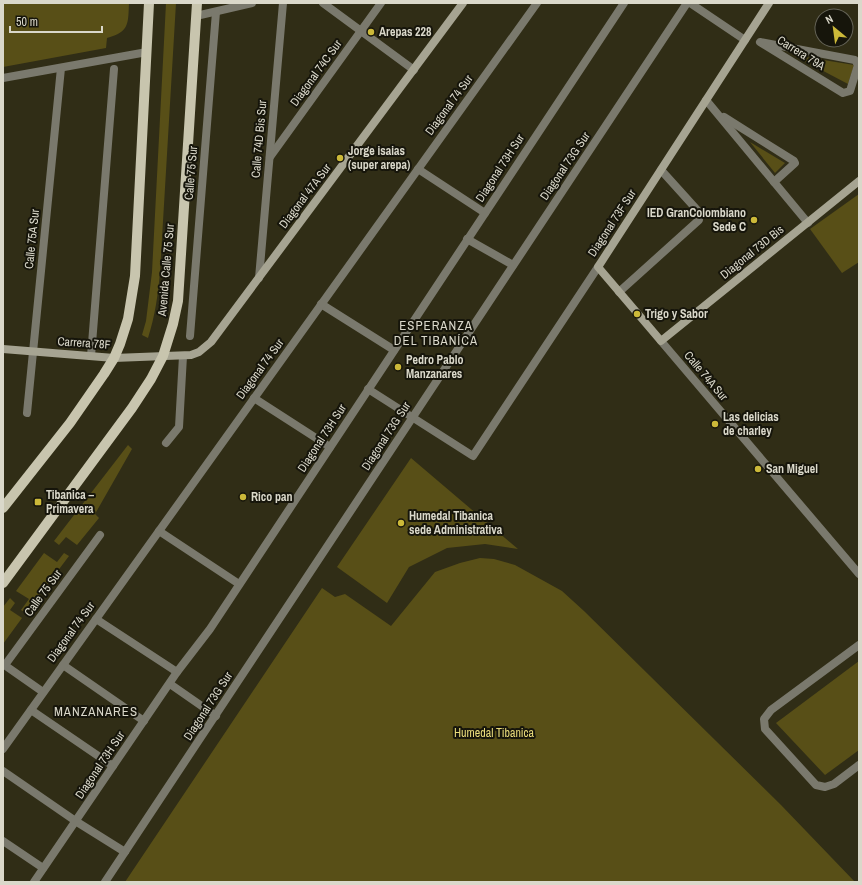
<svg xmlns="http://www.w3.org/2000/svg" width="862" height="885" font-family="'Archivo Narrow',sans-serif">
  <rect width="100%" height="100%" fill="#302d16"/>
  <g fill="#584f17">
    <path d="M3 3H129C128 23 130 32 107 38L106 48 3 67Z"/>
    <path d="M166 3H176L160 272C158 295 155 316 148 338L142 335 146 321 152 272Z"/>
    <polygon points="793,55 854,65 848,84"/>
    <polygon points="750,142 785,163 775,173"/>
    <polygon points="859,194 859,262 842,273 810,229"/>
    <polygon points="128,445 132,449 95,514 99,518 77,545 66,537 59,545 54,541"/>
    <polygon points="411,458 518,549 485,544 447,548 409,567 387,603 337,567"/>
    <polygon points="44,553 57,562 64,553 69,556 26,613 21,610 29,599 16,591"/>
    <polygon points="480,558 494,559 515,565 562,591 584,611 781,805 855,882 125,882 322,588 335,597 345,594 391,626 435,572 460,563"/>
    <polygon points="10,598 15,603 10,610 22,618 3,644 3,607"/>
    <polygon points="859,661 859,750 825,775 776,723"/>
  </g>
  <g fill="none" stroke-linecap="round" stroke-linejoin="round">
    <g stroke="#7a796d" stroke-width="8">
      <polyline points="323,3 414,70"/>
      <polyline points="690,3 745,40"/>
      <polyline points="196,16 252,3"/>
      <polygon points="760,42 855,60 858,65 850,91 843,93"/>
      <polyline points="3,78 147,52"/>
      <polyline points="706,100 808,223"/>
      <polyline points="724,117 794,161 795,163 774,182"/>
      <polyline points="270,157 381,3"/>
      <polyline points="418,169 485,213"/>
      <polyline points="467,239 513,265"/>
      <polyline points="259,278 283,3"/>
      <polyline points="619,292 699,220 698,211 661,170"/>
      <polyline points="321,304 394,350"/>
      <polyline points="190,336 216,12"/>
      <polyline points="661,341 859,574"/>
      <polyline points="91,356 114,69"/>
      <polyline points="368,389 473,456 598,267"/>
      <polyline points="254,398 330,447"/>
      <polyline points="27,413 61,68"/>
      <polyline points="166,443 179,427 183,356"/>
      <polyline points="159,531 239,584"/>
      <polyline points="96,619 177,672"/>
      <polyline points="859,645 771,710 764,719 765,729 816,785 825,787 834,784 859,765"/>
      <polyline points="3,664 43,692"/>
      <polyline points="5,665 100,535"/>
      <polyline points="63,665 144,721"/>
      <polyline points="170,684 216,716"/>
      <polyline points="31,710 113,766"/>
      <polyline points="3,749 537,3"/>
      <polyline points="3,771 77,822 125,852"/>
      <polyline points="3,841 43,868"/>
      <polyline points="34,882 177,672 210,629 624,3"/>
      <polyline points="105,882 687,3"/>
    </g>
    <g stroke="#a6a492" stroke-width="8">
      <polyline points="769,3 598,267 661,341 859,181"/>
      <polyline points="3,349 114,358 191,355 199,352 211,342 463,3"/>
    </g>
    <g stroke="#c8c5ae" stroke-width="10">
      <polyline points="3,508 70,423 104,374 114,358 120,344 128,319 135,276 149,3"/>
      <polyline points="3,583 132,408 151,379 163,356 173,324 178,301 197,3"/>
    </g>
  </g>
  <g fill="#ccb939" stroke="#16150b" stroke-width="1.5">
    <circle cx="371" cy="32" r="4"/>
    <circle cx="340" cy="158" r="4"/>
    <circle cx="754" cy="220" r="4"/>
    <circle cx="637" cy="314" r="4"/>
    <circle cx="398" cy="367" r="4"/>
    <circle cx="715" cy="424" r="4"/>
    <circle cx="758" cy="469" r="4"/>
    <circle cx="243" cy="497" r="4"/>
    <rect x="34" y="498" width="8" height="8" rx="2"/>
    <circle cx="401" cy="523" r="4"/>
  </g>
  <g text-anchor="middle" stroke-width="4" stroke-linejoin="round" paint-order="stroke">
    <g font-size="12" font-weight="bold" fill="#dad8ca" stroke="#16150b" text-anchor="start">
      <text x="379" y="36">Arepas 228</text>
      <text x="348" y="155">Jorge isaias<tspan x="348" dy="14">(super arepa)</tspan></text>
      <text x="746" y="217" text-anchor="end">IED GranColombiano<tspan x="746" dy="14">Sede C</tspan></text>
      <text x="645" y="318">Trigo y Sabor</text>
      <text x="406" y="364">Pedro Pablo<tspan x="406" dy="14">Manzanares</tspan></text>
      <text x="723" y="421">Las delicias<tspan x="723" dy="14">de charley</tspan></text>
      <text x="766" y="473">San Miguel</text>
      <text x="46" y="499">Tibanica –<tspan x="46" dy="14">Primavera</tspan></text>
      <text x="251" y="501">Rico pan</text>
      <text x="409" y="520">Humedal Tibanica<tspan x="409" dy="14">sede Administrativa</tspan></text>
    </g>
    <g font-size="12" fill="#dad8ca" stroke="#16150b">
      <text transform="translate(801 53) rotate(32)" y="4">Carrera 79A</text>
      <text transform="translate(316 73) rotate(-54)" y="4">Diagonal 74C Sur</text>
      <text transform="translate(449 105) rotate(-54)" y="4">Diagonal 74 Sur</text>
      <text transform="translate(259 139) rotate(-85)" y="4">Calle 74D Bis Sur</text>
      <text transform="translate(565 166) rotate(-56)" y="4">Diagonal 73G Sur</text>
      <text transform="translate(500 168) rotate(-57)" y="4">Diagonal 73H Sur</text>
      <text transform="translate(191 173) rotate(-85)" y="4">Calle 75 Sur</text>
      <text transform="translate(305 196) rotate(-53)" y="4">Diagonal 47A Sur</text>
      <text transform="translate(612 223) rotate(-57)" y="4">Diagonal 73F Sur</text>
      <text transform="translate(32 239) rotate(-84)" y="4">Calle 75A Sur</text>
      <text transform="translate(752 252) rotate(-39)" y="4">Diagonal 73D Bis</text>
      <text transform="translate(166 270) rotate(-85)" y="4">Avenida Calle 75 Sur</text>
      <text transform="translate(84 343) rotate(4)" y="4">Carrera 78F</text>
      <text transform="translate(260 369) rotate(-54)" y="4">Diagonal 74 Sur</text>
      <text transform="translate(706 376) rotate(50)" y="4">Calle 74A Sur</text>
      <text transform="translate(386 436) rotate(-57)" y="4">Diagonal 73G Sur</text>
      <text transform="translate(322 438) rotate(-57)" y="4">Diagonal 73H Sur</text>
      <text transform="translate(43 593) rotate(-54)" y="4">Calle 75 Sur</text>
      <text transform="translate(71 632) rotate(-54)" y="4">Diagonal 74 Sur</text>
      <text transform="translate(208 706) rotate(-57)" y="4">Diagonal 73G Sur</text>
      <text transform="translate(100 765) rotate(-56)" y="4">Diagonal 73H Sur</text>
    </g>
    <g font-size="12" fill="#eadc7b" stroke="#16150b">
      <text x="494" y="737">Humedal Tibanica</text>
    </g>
    <g font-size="13" letter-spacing="1" fill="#dad8ca" stroke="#16150b">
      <text x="436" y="330">ESPERANZA<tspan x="436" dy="15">DEL TIBANÍCA</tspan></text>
      <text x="96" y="716">MANZANARES</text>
    </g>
  </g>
  <rect width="862" height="885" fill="none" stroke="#dad8ca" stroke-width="8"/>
  <g transform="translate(834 28) rotate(331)"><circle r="19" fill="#16150b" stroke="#646357"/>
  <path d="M0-3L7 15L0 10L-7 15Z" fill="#ccb939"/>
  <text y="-6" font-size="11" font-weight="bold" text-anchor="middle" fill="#dad8ca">N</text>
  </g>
  <path d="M10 26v6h92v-6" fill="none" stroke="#dad8ca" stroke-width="2"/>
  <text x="16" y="26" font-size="12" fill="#dad8ca" stroke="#16150b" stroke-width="3" paint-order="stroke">50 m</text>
</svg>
